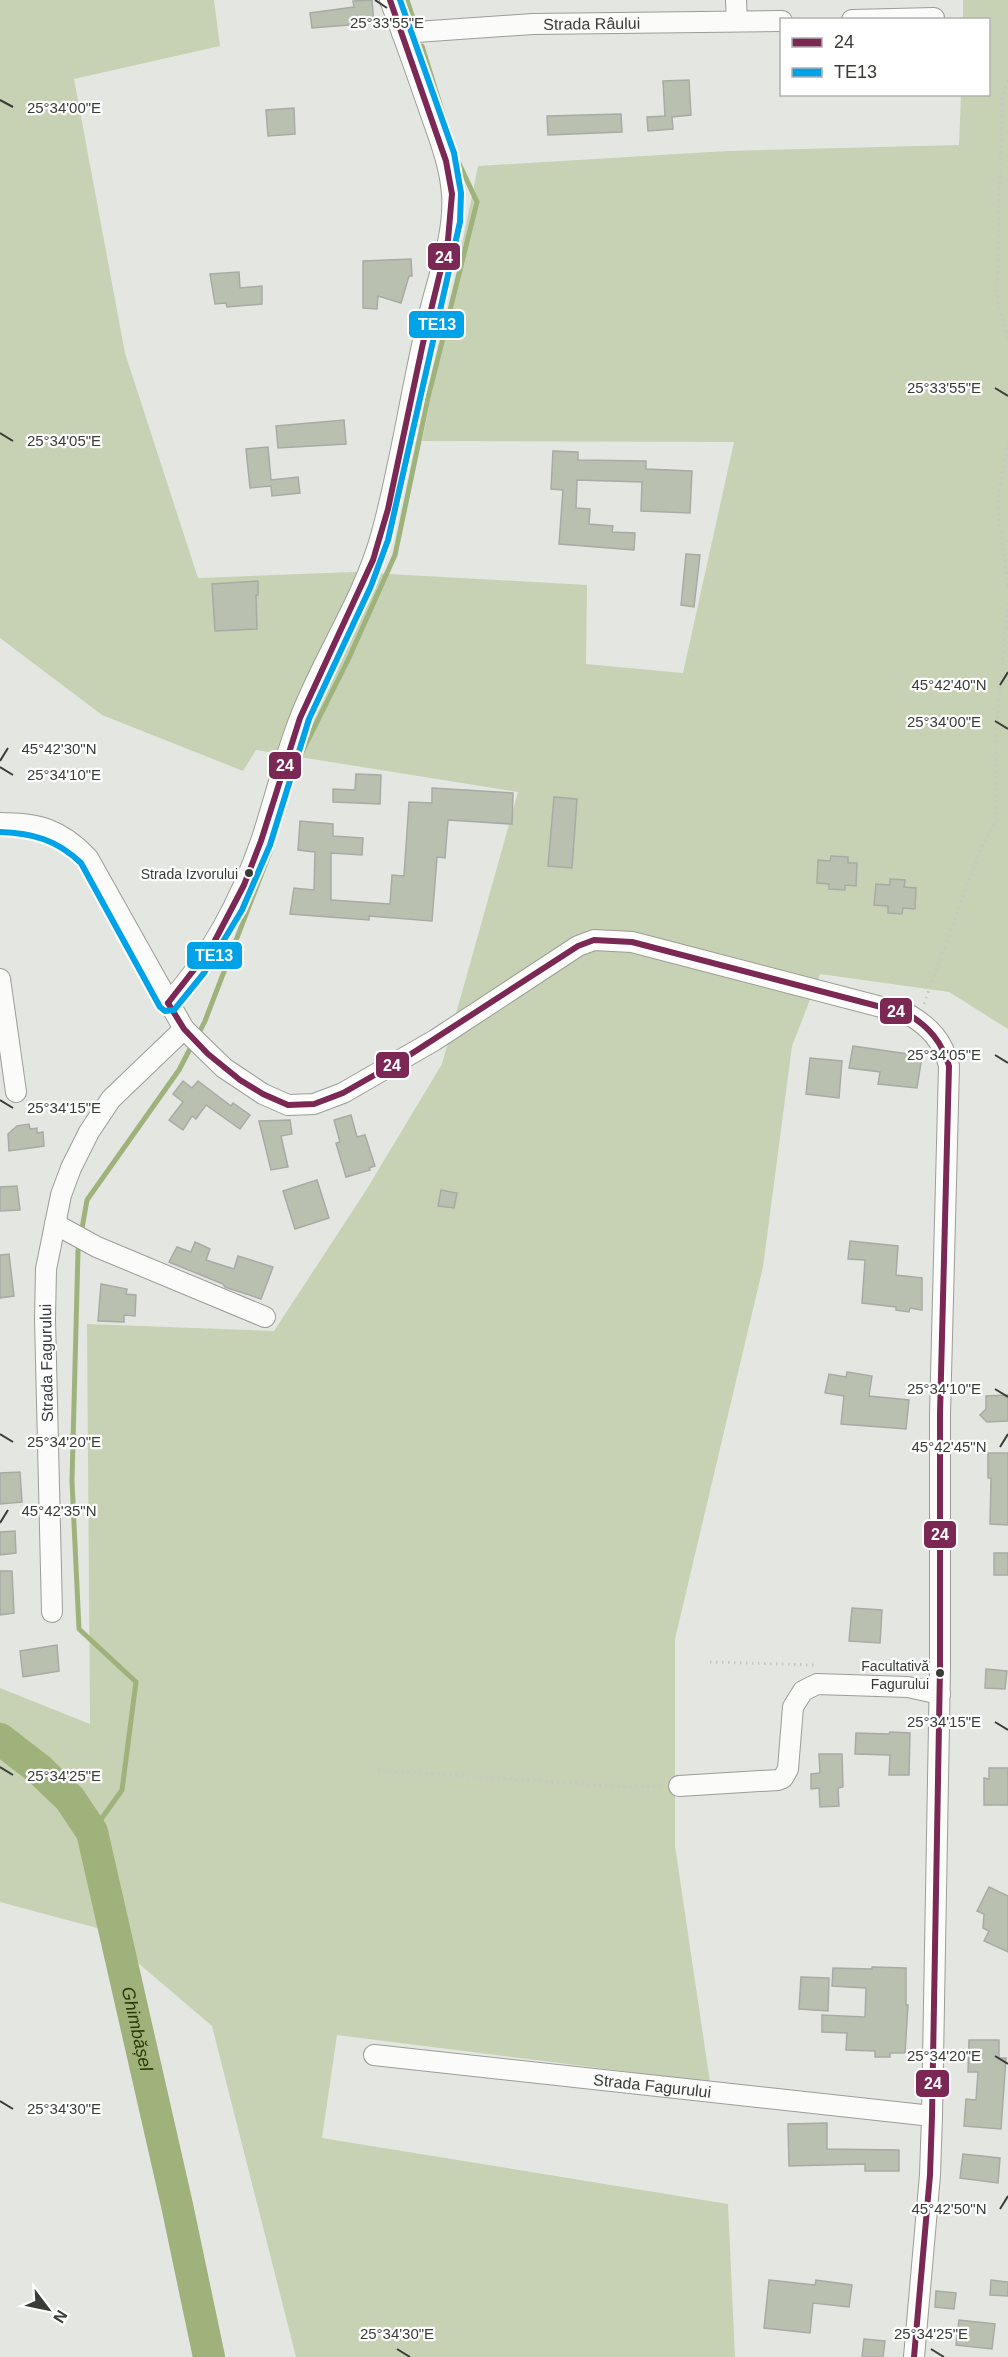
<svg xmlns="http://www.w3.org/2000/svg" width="1008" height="2357" font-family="Helvetica,sans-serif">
  <rect width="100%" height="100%" fill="#e4e7e1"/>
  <polygon fill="#c6d2b3" points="0,0 214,0 220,46 74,79 125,353 198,578 353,572 587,585 586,664 683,673 734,442 422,441 478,166 727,151 959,145 961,95 988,94 988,20 963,19 963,0 1008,0 1008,1029 949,992 820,974 792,1046 763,1267 675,1639 675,1846 710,2082 337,2035 322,2138 728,2204 735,2357 296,2357 212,2026 97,1928 0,1902 0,1688 90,1724 87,1324 274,1331 365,1192 442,1064 518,792 256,750 243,771 102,715 0,638"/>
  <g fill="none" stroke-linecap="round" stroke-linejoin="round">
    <g stroke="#9fb27c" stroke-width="5">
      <polyline points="407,0 413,18"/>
      <polyline points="198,1035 205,1021 270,852 294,768 348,660 395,555 428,398 477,202 457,159 422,46"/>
      <polyline points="92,1832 122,1790 136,1682 79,1629 72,1481 78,1251 87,1200 179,1070 193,1043"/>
    </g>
    <path stroke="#9fb27c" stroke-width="32" id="s1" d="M0 1739 40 1770 70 1799 92 1832 177 2205 209 2357"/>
  </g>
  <g fill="#bac0af" stroke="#a8aaa6" stroke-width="1.5">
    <polygon points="372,0 374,23 312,28 310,13 354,7 353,1"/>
    <polygon points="689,80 691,115 672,117 673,129 648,131 647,117 665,116 663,81"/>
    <polygon points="294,108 295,134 268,136 266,110"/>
    <polygon points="621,114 622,132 548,135 547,116"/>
    <polygon points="411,259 412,276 409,276 401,303 378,296 377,309 363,308 363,261"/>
    <polygon points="239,272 240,288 262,286 262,304 227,307 226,303 215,304 210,274"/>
    <polygon points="344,420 346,444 278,448 276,426"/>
    <polygon points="268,447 271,480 298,477 300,493 272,496 271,486 250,488 246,449"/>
    <polygon points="553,451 578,452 578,460 646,461 646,469 692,471 690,513 641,511 642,482 577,480 576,508 590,509 589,524 613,526 612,532 635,533 634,550 559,544 563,490 551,489"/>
    <polygon points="686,554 700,555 694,607 681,605"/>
    <polygon points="258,581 258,595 256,595 257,629 215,631 212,584"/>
    <polygon points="356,774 381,775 380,804 333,802 333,789 355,790"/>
    <polygon points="432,788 513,793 512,824 448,820 445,858 437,857 432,921 369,916 369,920 290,914 294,888 314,890 315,852 298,850 300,821 333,824 333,836 363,838 362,855 331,853 331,900 390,904 392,875 404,876 409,802 432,803"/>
    <polygon points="554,797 577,799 572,868 548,866"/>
    <polygon points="831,856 848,857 848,863 857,863 856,886 845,885 845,890 829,889 829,884 817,883 818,860 830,861"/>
    <polygon points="890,879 905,880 904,887 916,888 915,909 903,908 902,914 888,913 888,906 874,905 876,884 890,885"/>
    <polygon points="853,1046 922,1056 917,1088 878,1084 880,1072 849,1068"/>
    <polygon points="810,1058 842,1061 839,1098 806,1094"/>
    <polygon points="183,1081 192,1088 198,1081 231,1106 233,1103 250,1115 240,1129 206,1105 196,1119 192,1116 183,1130 169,1120 183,1102 173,1094"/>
    <polygon points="351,1115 357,1137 365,1135 375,1166 369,1168 370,1170 346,1177 336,1143 340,1142 334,1120"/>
    <polygon points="290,1120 292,1134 281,1136 288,1167 271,1170 259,1121"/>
    <polygon points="29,1124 30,1129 37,1128 37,1133 43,1132 44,1146 9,1151 8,1134 17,1126"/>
    <polygon points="317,1180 329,1218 295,1229 283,1191"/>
    <polygon points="17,1186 20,1210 0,1211 0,1187"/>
    <polygon points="441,1190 457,1193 454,1208 438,1206"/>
    <polygon points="850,1241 898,1246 896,1275 922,1278 922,1310 910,1308 909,1312 896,1310 896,1307 862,1303 865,1260 848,1259"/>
    <polygon points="195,1242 210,1249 206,1260 234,1269 238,1256 273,1267 261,1299 225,1287 223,1284 169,1262 177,1247 191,1252"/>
    <polygon points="9,1254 14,1296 0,1298 0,1255"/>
    <polygon points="101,1284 127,1289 126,1294 136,1295 135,1316 124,1315 124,1322 98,1321"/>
    <polygon points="847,1372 872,1376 869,1396 909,1400 906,1429 841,1424 844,1396 825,1393 829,1374 846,1377"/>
    <polygon points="1008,1395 1008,1421 987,1422 980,1415 986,1409 986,1396"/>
    <polygon points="988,1453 1008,1453 1008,1525 990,1524 991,1478 988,1478"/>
    <polygon points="20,1472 22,1502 0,1504 0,1473"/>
    <polygon points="15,1531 16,1553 0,1555 0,1532"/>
    <rect x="994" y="1553" width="14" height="22"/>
    <polygon points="0,1571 12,1571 14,1613 0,1615"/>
    <polygon points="852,1608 882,1610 880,1643 849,1641"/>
    <polygon points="57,1645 59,1671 23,1677 20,1651"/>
    <polygon points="986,1669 1007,1671 1005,1689 985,1688"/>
    <polygon points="890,1732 910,1733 909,1775 889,1775 890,1755 855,1754 856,1733 889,1734"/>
    <polygon points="819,1754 842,1754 843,1787 838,1788 839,1806 820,1807 819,1788 811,1789 811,1774 820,1773"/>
    <polygon points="989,1768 1008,1768 1008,1805 984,1805 984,1778 989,1779"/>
    <polygon points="989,1887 1008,1896 1008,1952 984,1941 989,1931 983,1928 984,1914 977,1911"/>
    <polygon points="872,1967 906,1968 906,2005 908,2005 905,2053 890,2053 890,2057 875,2057 875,2051 846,2050 847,2033 822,2032 822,2015 865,2017 866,1988 832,1986 833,1968 872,1969"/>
    <polygon points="801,1977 829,1978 828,2011 799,2009"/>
    <polygon points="969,2040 999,2040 999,2058 1006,2058 1001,2129 964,2126 966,2099 976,2100 978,2072 968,2072"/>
    <polygon points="827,2123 827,2149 899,2150 899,2171 865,2171 865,2164 789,2166 788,2124"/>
    <polygon points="963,2154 1000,2158 998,2183 960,2178"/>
    <polygon points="769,2280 815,2285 816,2280 852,2285 849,2307 813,2303 810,2333 764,2328"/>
    <polygon points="991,2280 1008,2282 1008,2296 990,2295"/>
    <polygon points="936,2291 956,2293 954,2309 935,2307"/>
    <polygon points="959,2320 995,2324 992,2349 956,2345"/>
    <polygon points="864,2339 885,2341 883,2357 862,2357"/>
  </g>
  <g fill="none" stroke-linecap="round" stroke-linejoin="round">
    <defs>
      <g id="minor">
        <polyline points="736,0 737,21"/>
        <polyline points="852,20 934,18"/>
        <path id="s2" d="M402 33 533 24 782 21"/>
        <path d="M0 823C38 823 61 829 88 858L184 1029 224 1068 263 1094 288 1105 314 1104 343 1093 435 1040 578 946 594 940 632 942 908 1014C930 1027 943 1041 949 1066L940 1414V1668L932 2116 930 2175 914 2357"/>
        <polyline points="0,979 16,1092"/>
        <path d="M168 1003C210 959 241 899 261 841 275 800 284 758 300 718 324 656 363 600 381 536 401 464 411 388 429 315 438 276 455 235 452 194 450 164 438 135 428 106 416 71 403 35 390 0"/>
        <polyline points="55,1224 97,1247 265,1317"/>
        <polyline points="52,1612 45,1319 46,1269 61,1195 71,1168 89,1132 111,1099 184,1029"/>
        <polyline points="679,1786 778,1780 783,1778 788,1769 793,1707 803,1691 817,1684 908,1687 940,1694"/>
        <path id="s3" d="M374 2055 932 2116"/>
      </g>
    </defs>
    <use href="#minor" stroke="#9b9d98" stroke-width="22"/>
    <g stroke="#c7c7c5" stroke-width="3" stroke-dasharray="1.5 4.5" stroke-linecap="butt">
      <polyline points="1008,81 1002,97 997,299 1008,338"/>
      <polyline points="1008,442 997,503 1008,589"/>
      <polyline points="924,1004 980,850 997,819 995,745 1008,601"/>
      <polyline points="710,1662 816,1665"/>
      <polyline points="378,1770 627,1787 663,1786"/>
    </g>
    <use href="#minor" stroke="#fbfbfa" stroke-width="20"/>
    <defs>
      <g id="bus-1">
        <path d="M168 1003 184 1029 208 1054 240 1080 263 1094 288 1105 314 1104 343 1093 408 1056 578 946 594 940 632 942 908 1014C929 1027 942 1042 949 1066L940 1414V1668L932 2116 930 2175 914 2357"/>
        <polyline points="168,1003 211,948 244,885 261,841 300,718 373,560 388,509 423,343 448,240 452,194 446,161 390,0"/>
      </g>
      <path id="bus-2" d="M0 832C33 833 57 840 81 863L160 1007 165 1011 174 1010 204 973 242 910 270 845 309 719 371 586 388 540 460 222 461 193 454 153 400 0"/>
    </defs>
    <use href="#bus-1" stroke="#fff" stroke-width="10"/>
    <use href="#bus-2" stroke="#fff" stroke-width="10"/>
    <use href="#bus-1" stroke="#7b2854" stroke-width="6"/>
    <use href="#bus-2" stroke="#00a3e8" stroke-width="6"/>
  </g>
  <path fill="none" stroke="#3a3c38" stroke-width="2" d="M375 0 387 8M0 100 13 107M995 388 1008 396M0 433 13 441M1000 685 1008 672M995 721 1008 729M0 761 8 748M0 767 13 775M995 1055 1008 1063M0 1100 13 1108M995 1389 1008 1397M0 1434 13 1442M1000 1447 1008 1434M0 1523 8 1510M995 1722 1008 1730M0 1767 13 1775M995 2056 1008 2064M0 2101 13 2109M1000 2209 1008 2196M397 2349 410 2357M931 2349 944 2357"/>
  <g fill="#3a3c38" stroke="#fff" stroke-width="2">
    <circle cx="249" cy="873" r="5"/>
    <circle cx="940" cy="1673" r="5"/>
  </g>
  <g text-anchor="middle" stroke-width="4.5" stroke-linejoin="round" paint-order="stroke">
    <g font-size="14" fill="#3a3c38" stroke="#fff" text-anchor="end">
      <text x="238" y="879">Strada Izvorului</text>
      <text x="929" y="1671">Facultativă<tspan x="929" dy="18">Fagurului</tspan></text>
    </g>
    <g font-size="16" fill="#3a3c38" stroke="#fff">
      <text dy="6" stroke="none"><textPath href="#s2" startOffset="190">Strada Râului</textPath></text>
      <text transform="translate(46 1363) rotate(-91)" y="6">Strada Fagurului</text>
      <text dy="6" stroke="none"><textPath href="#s3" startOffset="280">Strada Fagurului</textPath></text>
    </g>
    <g font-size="18" font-style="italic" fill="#2a3a00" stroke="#fff">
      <text dy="6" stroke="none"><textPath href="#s1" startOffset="334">Ghimbășel</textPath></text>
    </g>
  </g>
  <g font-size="15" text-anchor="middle" fill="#3a3c38" stroke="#fff" stroke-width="4.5" stroke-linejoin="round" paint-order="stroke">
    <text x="387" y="28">25°33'55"E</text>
    <text x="64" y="113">25°34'00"E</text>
    <text x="944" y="393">25°33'55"E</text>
    <text x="64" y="446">25°34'05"E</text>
    <text x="949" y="690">45°42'40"N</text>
    <text x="944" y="727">25°34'00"E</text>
    <text x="59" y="754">45°42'30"N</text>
    <text x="64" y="780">25°34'10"E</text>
    <text x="944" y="1060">25°34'05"E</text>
    <text x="64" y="1113">25°34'15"E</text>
    <text x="944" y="1394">25°34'10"E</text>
    <text x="64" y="1447">25°34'20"E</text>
    <text x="949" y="1452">45°42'45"N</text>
    <text x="59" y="1516">45°42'35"N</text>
    <text x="944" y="1727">25°34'15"E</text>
    <text x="64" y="1781">25°34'25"E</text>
    <text x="944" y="2061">25°34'20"E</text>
    <text x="64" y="2114">25°34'30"E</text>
    <text x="949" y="2214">45°42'50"N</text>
    <text x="397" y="2339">25°34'30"E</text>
    <text x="931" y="2339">25°34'25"E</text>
  </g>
  <g stroke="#fff" stroke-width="2">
    <rect x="427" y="242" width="34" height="29" rx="6" fill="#7b2854"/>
    <rect x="408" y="310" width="57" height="29" rx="6" fill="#00a3e8"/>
    <rect x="268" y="751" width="34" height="29" rx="6" fill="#7b2854"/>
    <rect x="186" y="941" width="57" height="29" rx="6" fill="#00a3e8"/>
    <rect x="879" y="997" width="34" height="28" rx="6" fill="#7b2854"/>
    <rect x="375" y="1051" width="35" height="28" rx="6" fill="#7b2854"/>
    <rect x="923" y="1520" width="34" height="29" rx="6" fill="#7b2854"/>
    <rect x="915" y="2069" width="35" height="29" rx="6" fill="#7b2854"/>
  </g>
  <g font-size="16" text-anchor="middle" font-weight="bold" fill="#fff">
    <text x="444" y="263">24</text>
    <text x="437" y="330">TE13</text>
    <text x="285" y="771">24</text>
    <text x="214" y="961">TE13</text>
    <text x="896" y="1017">24</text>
    <text x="392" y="1071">24</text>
    <text x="940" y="1540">24</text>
    <text x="933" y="2089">24</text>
  </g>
  <rect x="780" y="18" width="210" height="78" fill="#ffffff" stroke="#b0b1af" stroke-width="1.5"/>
  <rect x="792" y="38" width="30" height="9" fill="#7b2854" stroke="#b0b1af" stroke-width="1.5"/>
  <text x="834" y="48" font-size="18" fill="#3a3c38">24</text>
  <rect x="792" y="68" width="30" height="9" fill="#00a3e8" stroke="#b0b1af" stroke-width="1.5"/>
  <text x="834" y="78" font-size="18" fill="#3a3c38">TE13</text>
  <g transform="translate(48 2309) rotate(122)" stroke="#ffffff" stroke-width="4.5" paint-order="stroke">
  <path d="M0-4.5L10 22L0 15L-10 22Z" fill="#3a3c38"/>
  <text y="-9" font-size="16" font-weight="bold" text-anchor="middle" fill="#3a3c38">N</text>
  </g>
</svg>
